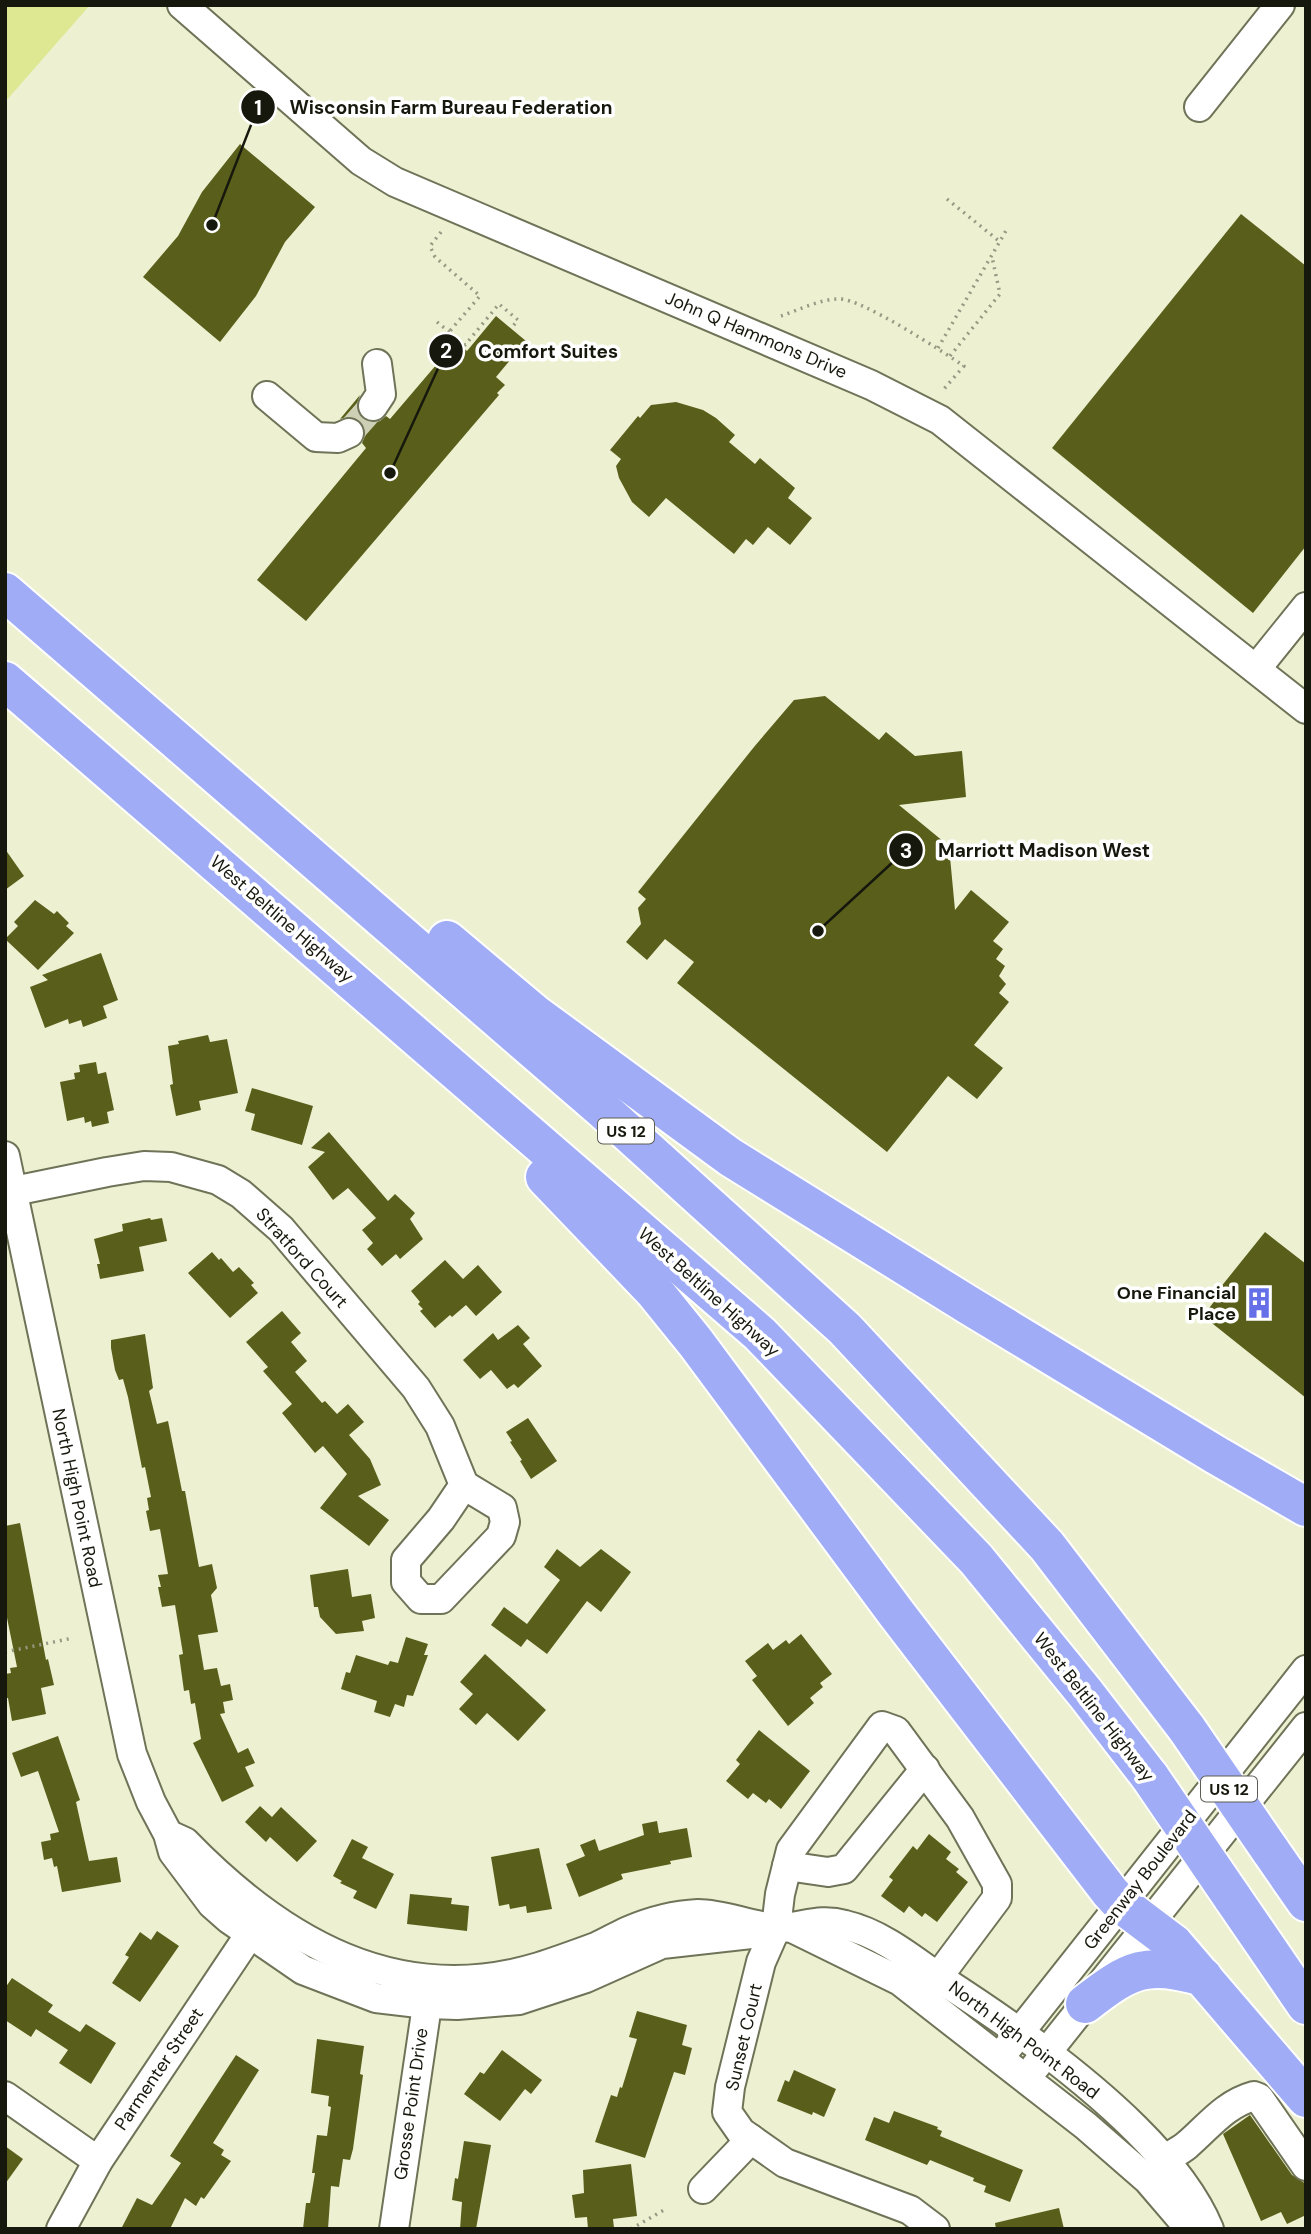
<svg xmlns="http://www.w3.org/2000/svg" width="1311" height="2234" font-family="'DM Sans',sans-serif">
  <rect width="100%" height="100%" fill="#edf1d2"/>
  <polygon fill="#dee892" points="5,5 90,5 5,102"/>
  <g fill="#595f1b">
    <polygon points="240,144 315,207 285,242 256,296 220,342 143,277 178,236 202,192"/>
    <polygon points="1241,214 1306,266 1306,546 1253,613 1052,448"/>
    <polygon points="496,316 526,341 496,377 505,385 497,393 499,395 306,621 257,580 366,448 362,443 366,434 364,427 359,420 350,416 340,419 360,395 356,406 358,414 363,419 373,423 380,421 386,416 390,419 448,351 451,353 458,344 467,351"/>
    <polygon points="676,402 703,410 716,418 735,435 729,442 755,464 760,458 795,488 788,498 812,518 790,545 768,527 753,545 746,539 734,554 666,498 649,517 632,502 619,478 616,466 621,459 610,450 638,416 640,418 651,405"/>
    <polygon points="825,696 879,740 886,732 915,756 962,751 966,797 899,805 955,851 950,857 955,910 971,890 1009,922 993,941 1003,949 996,959 1005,966 999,976 1006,984 999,993 1009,1002 974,1045 1003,1068 977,1099 948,1076 887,1152 677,983 694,962 665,939 647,960 626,942 641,924 638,908 646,899 638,892 754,747 794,700"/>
    <polygon points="5,849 24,876 5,890"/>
    <polygon points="35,900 54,914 57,911 69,923 66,926 74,933 38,970 5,939 18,926 14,922"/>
    <polygon points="101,953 118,1000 103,1006 107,1018 83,1027 81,1020 69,1024 68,1019 45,1028 30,987 48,980 42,975"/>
    <polygon points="208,1035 210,1042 227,1039 238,1093 199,1101 201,1110 176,1116 170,1085 173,1084 168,1046 179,1044 178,1041"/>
    <polygon points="96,1062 98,1074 106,1072 114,1110 107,1112 109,1123 92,1127 91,1121 85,1123 84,1117 67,1121 60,1082 75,1079 74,1073 80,1072 79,1065"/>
    <polygon points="252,1088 313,1106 302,1145 251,1130 255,1114 245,1111"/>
    <polygon points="329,1132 388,1201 395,1194 415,1213 410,1219 423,1239 400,1259 396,1254 382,1266 367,1249 373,1243 362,1230 376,1218 348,1188 333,1200 308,1167 325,1152 311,1148"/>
    <polygon points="150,1218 151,1220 162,1218 167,1241 139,1247 144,1271 100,1279 97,1264 100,1264 94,1239 123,1231 122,1224"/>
    <polygon points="1265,1232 1306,1264 1306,1398 1203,1316 1223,1290 1220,1288"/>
    <polygon points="212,1252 219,1260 221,1258 233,1272 239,1267 254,1283 251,1285 258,1293 230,1318 188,1273"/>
    <polygon points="445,1260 463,1279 478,1265 502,1292 476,1316 466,1305 452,1317 450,1315 435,1328 420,1311 423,1309 418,1304 420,1302 411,1291"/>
    <polygon points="282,1311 301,1333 291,1342 307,1361 295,1372 322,1403 325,1401 337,1414 348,1404 364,1422 349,1435 370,1459 381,1485 358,1496 389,1520 369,1546 320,1508 347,1474 323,1446 315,1453 282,1413 292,1404 263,1371 268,1367 246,1342"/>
    <polygon points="518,1325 530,1338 523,1344 542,1366 518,1388 514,1384 507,1389 491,1370 480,1379 463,1360 493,1333 498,1340"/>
    <polygon points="145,1334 153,1388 149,1391 157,1424 168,1421 182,1491 185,1491 199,1567 212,1564 217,1588 211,1595 218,1632 198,1635 204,1670 217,1668 221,1686 230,1684 233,1700 223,1702 225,1713 220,1714 238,1753 248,1748 255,1763 245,1767 254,1786 222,1802 193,1743 201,1739 195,1703 191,1704 189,1690 184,1691 179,1655 183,1654 175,1605 162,1607 158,1587 161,1587 158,1575 168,1574 160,1529 150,1531 146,1511 149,1510 147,1498 151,1497 145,1467 142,1468 128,1397 123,1379 119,1380 115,1370 111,1348 111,1340"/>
    <polygon points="528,1418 557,1461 531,1479 520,1461 522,1460 510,1442 512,1441 506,1432"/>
    <polygon points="20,1523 46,1660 48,1659 54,1685 41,1688 46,1714 12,1721 8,1698 5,1698 5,1674 11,1673 10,1668 17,1667 5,1608 5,1526"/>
    <polygon points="557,1549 580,1567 601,1549 631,1572 601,1612 587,1601 547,1654 527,1639 521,1647 491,1625 504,1607 527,1624 560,1580 544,1567"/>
    <polygon points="348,1569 352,1597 371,1594 375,1618 362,1621 364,1631 336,1634 320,1617 318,1607 314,1607 310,1575"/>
    <polygon points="801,1634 832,1674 820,1683 823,1687 810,1698 814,1703 788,1726 752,1680 757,1676 745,1661 768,1643 773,1650 786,1640 789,1644"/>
    <polygon points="406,1637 428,1644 424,1655 428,1655 413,1696 407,1695 404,1707 395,1704 390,1717 374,1712 377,1701 341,1689 346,1672 350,1673 356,1655 388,1665 390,1661 398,1663"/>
    <polygon points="485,1654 546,1710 518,1741 487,1713 476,1725 459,1709 473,1694 460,1682"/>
    <polygon points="759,1730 810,1771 781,1809 769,1799 766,1803 753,1793 748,1799 726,1781 740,1764 736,1760"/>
    <polygon points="58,1736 80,1800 76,1802 89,1861 117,1857 121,1882 62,1892 57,1866 54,1867 52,1858 44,1860 41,1842 51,1840 50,1834 59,1832 38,1771 21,1777 12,1753"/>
    <polygon points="260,1806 272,1817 281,1807 317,1841 297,1862 270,1837 266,1842 245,1822"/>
    <polygon points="657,1821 659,1833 687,1828 692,1857 670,1861 671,1864 621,1874 623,1879 579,1897 566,1864 585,1856 580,1845 595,1839 599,1851 644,1835 642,1824"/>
    <polygon points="929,1834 951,1852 946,1859 959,1869 956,1872 968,1882 937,1922 925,1913 922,1917 909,1906 904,1913 881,1896 893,1880 889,1877 913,1846 917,1850"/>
    <polygon points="352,1839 368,1847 362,1858 394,1874 376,1909 353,1898 357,1891 340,1883 342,1881 333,1876"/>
    <polygon points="539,1848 552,1909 527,1913 526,1906 510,1909 509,1904 499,1906 491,1857"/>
    <polygon points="410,1894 452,1898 451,1904 469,1906 467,1931 407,1924"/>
    <polygon points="157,1931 179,1946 140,2002 112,1983 129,1957 125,1955 140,1932 151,1940"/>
    <polygon points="12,1978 53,2005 48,2012 80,2032 86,2024 116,2043 91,2084 59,2063 68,2050 36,2029 31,2037 5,2020 5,1988"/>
    <polygon points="637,2011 687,2025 682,2045 692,2048 685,2075 674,2072 645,2158 595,2142 611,2095 617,2097 620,2087 622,2088 637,2039 629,2037"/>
    <polygon points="317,2039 364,2046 360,2074 363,2075 353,2149 350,2160 343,2159 339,2187 331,2186 328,2229 303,2229 306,2203 310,2203 315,2173 312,2173 317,2135 327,2136 331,2107 328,2106 329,2096 311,2093"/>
    <polygon points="502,2050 542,2080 531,2094 525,2089 500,2121 464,2094 480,2072 484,2074"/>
    <polygon points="236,2055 259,2070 213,2143 224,2150 221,2155 231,2161 204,2199 201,2197 196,2206 185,2198 170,2229 121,2229 137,2198 152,2205 181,2163 170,2156"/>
    <polygon points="794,2070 836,2089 824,2117 813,2112 812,2115 777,2101 785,2080 789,2082"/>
    <polygon points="894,2111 938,2127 937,2129 942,2131 940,2136 1023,2170 1010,2202 984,2192 986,2186 973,2181 974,2178 930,2160 927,2165 865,2140 874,2117 889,2123"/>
    <polygon points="1250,2115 1292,2175 1306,2184 1306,2215 1287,2224 1281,2212 1261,2221 1223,2134"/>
    <polygon points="464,2141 491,2145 476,2229 460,2229 462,2202 452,2200 455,2178 458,2179"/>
    <polygon points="5,2146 23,2159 5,2184"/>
    <polygon points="631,2164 637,2216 613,2219 614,2228 604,2229 588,2229 587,2217 575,2218 572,2195 584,2193 583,2170"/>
    <polygon points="1059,2208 1064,2229 996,2229 995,2223"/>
  </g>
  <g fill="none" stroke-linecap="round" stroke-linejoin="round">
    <polyline stroke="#cdd0b4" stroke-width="28" stroke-dasharray="28 14" stroke-linecap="butt" points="349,433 373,406"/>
    <defs>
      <g id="minor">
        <polyline points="182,5 361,161 395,182 871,385 940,420 1306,709"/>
        <polyline points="1199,107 1280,5"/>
        <polyline points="267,396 316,437 338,438 349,433"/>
        <polyline points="373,406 381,394 377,364"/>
        <polyline points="1256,669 1306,607"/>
        <polyline points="5,1156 132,1754 151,1802 168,1834 173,1852 212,1904 229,1919 303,1970 376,1998 427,2004 457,2005 519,2000 586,1978 662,1944 751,1934 760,1926"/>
        <polyline points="14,1191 107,1172 144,1166 171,1167 218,1180 241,1194 281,1229 416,1388 440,1426 464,1485 502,1508 505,1522 501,1536 441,1599 421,1599 406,1582 406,1560 441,1519 464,1485"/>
        <path d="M174 1837 185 1842C281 1941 397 2010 539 1967 558 1961 577 1954 596 1947 607 1942 617 1936 628 1931 649 1922 675 1915 698 1914 724 1914 749 1926 775 1928 801 1929 817 1917 845 1925 880 1933 911 1958 939 1978 973 2000 1006 2022 1038 2046 1098 2091 1180 2159 1209 2229"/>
        <polyline points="787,1866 828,1872 844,1869 925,1769"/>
        <polyline points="792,1928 900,1981 1086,2126 1148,2180 1190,2229"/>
        <polyline points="1008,2047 1306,1670"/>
        <polyline points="1035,2067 1306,1727"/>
        <polyline points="5,2096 98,2161"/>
        <path d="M1163 2160C1171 2155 1180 2151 1187 2145 1209 2126 1225 2104 1254 2096L1259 2098 1306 2166"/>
        <polyline points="703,2189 751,2139"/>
        <polyline points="61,2229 98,2161 260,1919"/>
        <polyline points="394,2229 430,1985"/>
        <polyline points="935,2229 910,2210 785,2163 741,2132 727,2112 730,2087 761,1962 776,1928 780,1894 791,1850 882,1726 896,1731 960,1818 997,1884 997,1898 938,1977"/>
      </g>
      <g id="highway">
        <polyline points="5,592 602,1109 845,1329 1047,1546 1187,1729"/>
        <polyline points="5,681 760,1334 976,1559 1086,1694 1150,1777"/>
        <polyline points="447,940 535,1014 730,1157 970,1306 1216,1455 1306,1507"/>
        <polyline points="545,1177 654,1291 696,1343 896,1613 1110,1892 1121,1904 1174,1944 1306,2098"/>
        <polyline points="1270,1850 1306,1902"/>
        <polyline points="1232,1897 1306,2005"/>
        <path d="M1085 2004C1131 1968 1146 1961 1203 1977"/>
      </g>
    </defs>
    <use href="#minor" stroke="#6f7357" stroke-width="32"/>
    <use href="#highway" stroke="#fff" stroke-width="42"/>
    <g stroke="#979a83" stroke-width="3.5" stroke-dasharray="2 5" stroke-linecap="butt">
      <polyline points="947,199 999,241"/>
      <polyline points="441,232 430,246 435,257 480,296 449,332"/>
      <path d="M781 316C799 310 820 299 839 299 861 298 943 352 964 366L943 390"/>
      <polyline points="437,322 465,345 499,304 518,320 513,326"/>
      <polyline points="938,348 1007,229"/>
      <polyline points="950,356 1000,294 992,257"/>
      <polyline points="5,1652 73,1638"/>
      <polyline points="631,2229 664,2210"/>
    </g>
    <use href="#minor" stroke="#fff" stroke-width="28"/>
    <use href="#highway" stroke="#a0adf6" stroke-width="38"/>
    <defs>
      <g id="highway-bridge">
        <polyline points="1187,1729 1270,1850"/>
        <polyline points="1150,1777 1232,1897"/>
      </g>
    </defs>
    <use href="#highway-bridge" stroke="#fff" stroke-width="42" stroke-linecap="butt"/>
    <use href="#highway-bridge" stroke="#a0adf6" stroke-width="38"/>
  </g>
  <defs>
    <symbol id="building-bare" viewBox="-9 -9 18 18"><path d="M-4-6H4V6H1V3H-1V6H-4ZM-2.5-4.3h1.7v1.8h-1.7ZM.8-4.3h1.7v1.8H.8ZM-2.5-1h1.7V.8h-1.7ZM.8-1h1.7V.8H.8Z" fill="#6570e8" stroke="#fff" stroke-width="2.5" paint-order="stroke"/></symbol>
  </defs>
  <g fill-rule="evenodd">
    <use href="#building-bare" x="1237" y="1281" width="44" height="44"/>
  </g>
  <g text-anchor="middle" stroke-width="7" stroke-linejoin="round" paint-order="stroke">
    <g fill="#fff" stroke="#5d5d56" stroke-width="2">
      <rect x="598" y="1118.5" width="56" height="25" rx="5"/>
      <rect x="1201" y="1776.5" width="56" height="25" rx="5"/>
    </g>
    <g font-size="16" font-weight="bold" fill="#17180d">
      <text x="626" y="1137">US 12</text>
      <text x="1229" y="1795">US 12</text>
    </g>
    <g font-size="18" fill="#17180d" stroke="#fff">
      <text transform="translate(756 335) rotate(23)" y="6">John Q Hammons Drive</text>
      <text transform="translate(282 919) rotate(41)" y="6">West Beltline Highway</text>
      <text transform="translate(302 1258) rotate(48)" y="6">Stratford Court</text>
      <text transform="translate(709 1292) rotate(42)" y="6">West Beltline Highway</text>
      <text transform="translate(77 1498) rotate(78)" y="6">North High Point Road</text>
      <text transform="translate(1094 1707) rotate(52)" y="6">West Beltline Highway</text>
      <text transform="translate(1140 1880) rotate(-52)" y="6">Greenway Boulevard</text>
      <text transform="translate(744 2037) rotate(-77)" y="6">Sunset Court</text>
      <text transform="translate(1024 2040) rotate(37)" y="6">North High Point Road</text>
      <text transform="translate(159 2069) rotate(-56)" y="6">Parmenter Street</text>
      <text transform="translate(411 2104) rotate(-82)" y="6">Grosse Point Drive</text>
    </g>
    <g font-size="18" font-weight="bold" fill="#17180d" stroke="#fff" text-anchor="end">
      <text x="1236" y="1299">One Financial<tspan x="1236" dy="21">Place</tspan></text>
    </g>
  </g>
  <path fill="none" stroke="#17180d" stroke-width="2.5" d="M212 225L258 107M390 473L446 351M818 931L906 850"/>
  <g fill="#17180d" stroke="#fff" stroke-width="2.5">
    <circle cx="212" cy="225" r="7"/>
    <circle cx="390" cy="473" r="7"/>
    <circle cx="818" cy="931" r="7"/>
    <circle cx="258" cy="107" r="18"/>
    <circle cx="446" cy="351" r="18"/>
    <circle cx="906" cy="850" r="18"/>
  </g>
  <g font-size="21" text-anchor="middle" font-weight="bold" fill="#fff">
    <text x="258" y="115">1</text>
    <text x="446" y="358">2</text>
    <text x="906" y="858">3</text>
  </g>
  <g font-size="19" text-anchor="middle" font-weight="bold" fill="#17180d" stroke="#fff" stroke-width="7" stroke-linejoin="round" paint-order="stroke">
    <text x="451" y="114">Wisconsin Farm Bureau Federation</text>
    <text x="548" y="358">Comfort Suites</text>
    <text x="1044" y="857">Marriott Madison West</text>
  </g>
  <rect width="1311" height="2234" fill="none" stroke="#17180d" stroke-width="14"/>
</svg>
